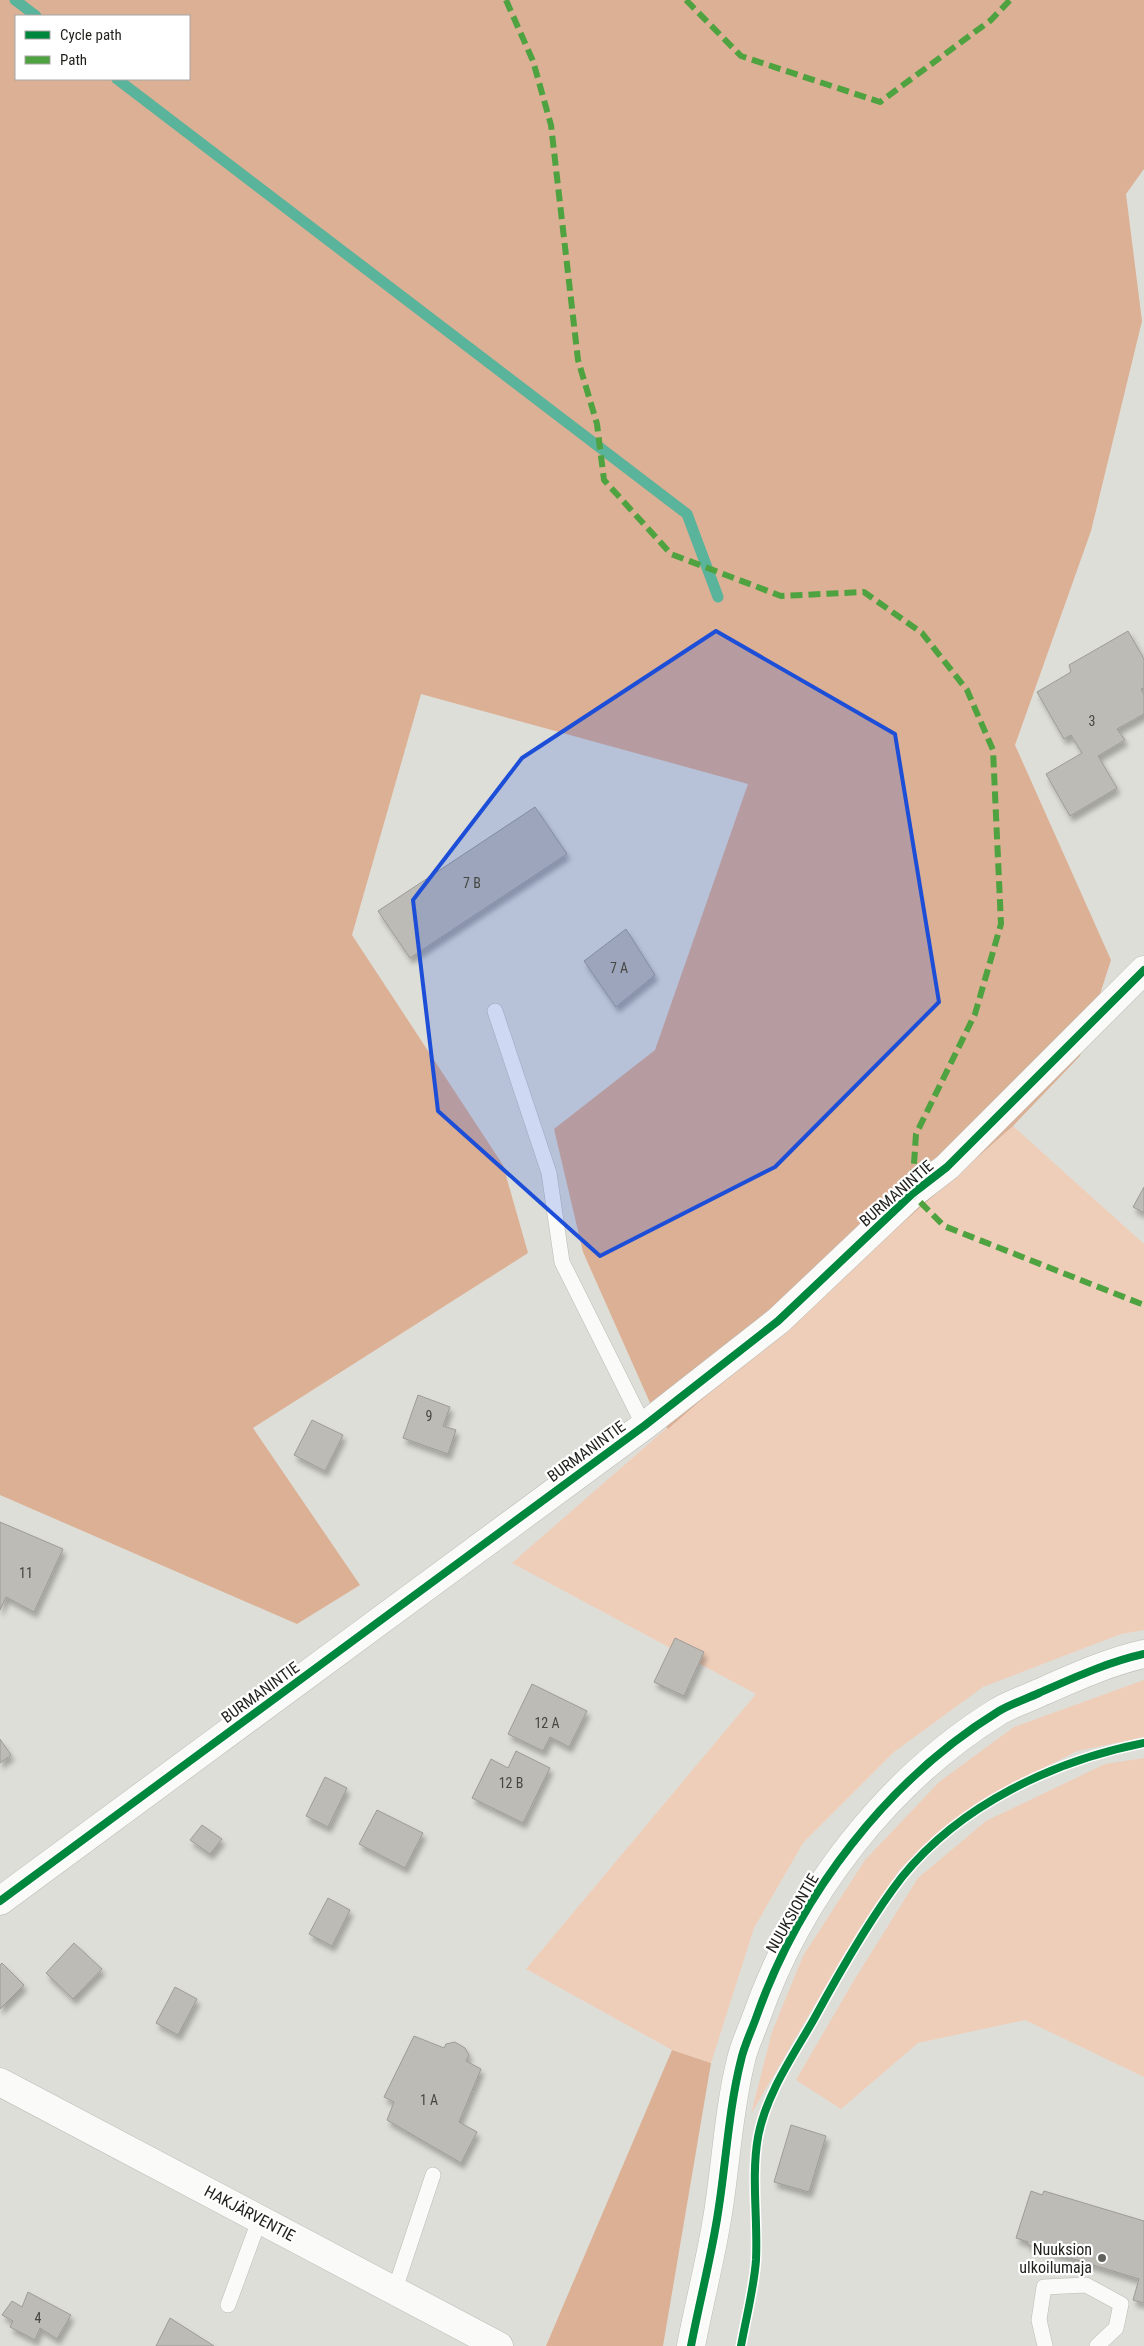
<svg xmlns="http://www.w3.org/2000/svg" width="1144" height="2346" font-family="'Roboto Condensed',sans-serif">
  <defs>
    <filter id="shadow"><feDropShadow dx="3" dy="5.5" stdDeviation="2.5" flood-color="#0004"/></filter>
  </defs>
  <rect width="100%" height="100%" fill="#deded8"/>
  <g fill="#efceb9">
    <polygon points="1013,1126 1144,1244 1144,1630 1121,1634 983,1687 894,1752 803,1843 754,1928 711,2063 672,2050 526,1969 756,1694 512,1563"/>
    <polygon points="1144,1680 1144,1737 1077,1751 988,1796 939,1831 900,1869 858,1931 751,2114 772,2032 803,1956 865,1860 939,1782 1014,1727"/>
    <polygon points="1144,1758 1144,2077 1025,2020 918,2043 841,2109 796,2080 853,1982 918,1878 986,1821 1105,1764"/>
  </g>
  <g fill="#dcb094" fill-rule="evenodd">
    <path d="M0 0H1144V169L1126 194 1142 321 1091 531 1015 745 1111 960 1080 1056 1013 1126 668 1429 651 1405 583 1252 554 1129 655 1050 748 784 421 694 352 935 503 1165 528 1253 253 1428 360 1585 297 1624 0 1495ZM16 16H189V79H16Z"/>
    <polygon points="672,2050 711,2063 663,2346 546,2346"/>
  </g>
  <g fill="none" stroke-linecap="round" stroke-linejoin="round">
    <g stroke="#5ab39b" stroke-width="11">
      <polyline points="15,0 36,16"/>
      <polyline points="117,79 687,514 718,597"/>
    </g>
  </g>
  <g fill="#bdbbb6" stroke="#9d9b97" filter="url(#shadow)">
    <polygon points="1128,631 1144,659 1144,688 1141,689 1144,695 1144,714 1117,729 1125,740 1098,756 1117,788 1070,816 1046,774 1082,753 1071,735 1064,739 1037,692 1071,672 1069,665"/>
    <polygon points="535,807 567,854 410,958 378,911"/>
    <polygon points="626,929 655,975 616,1007 584,961"/>
    <polygon points="1144,1187 1144,1213 1133,1207"/>
    <polygon points="418,1395 450,1407 443,1426 456,1430 448,1454 403,1438"/>
    <polygon points="312,1420 343,1435 325,1471 294,1455"/>
    <polygon points="0,1522 63,1549 34,1612 6,1597 0,1610"/>
    <polygon points="675,1638 704,1652 684,1696 654,1682"/>
    <polygon points="532,1684 587,1711 569,1747 550,1737 543,1751 508,1734"/>
    <polygon points="0,1739 11,1755 0,1763"/>
    <polygon points="516,1751 550,1768 523,1823 472,1798 491,1759 508,1768"/>
    <polygon points="325,1777 347,1788 328,1827 306,1816"/>
    <polygon points="377,1810 423,1833 405,1868 359,1844"/>
    <polygon points="202,1825 222,1839 210,1854 190,1840"/>
    <polygon points="328,1898 350,1910 332,1946 309,1934"/>
    <polygon points="74,1943 102,1969 73,1999 46,1973"/>
    <polygon points="2,1963 24,1985 0,2009 0,1965"/>
    <polygon points="175,1987 197,1999 178,2035 156,2023"/>
    <polygon points="414,2036 444,2048 446,2044 455,2042 465,2048 469,2055 466,2061 481,2069 459,2122 477,2132 461,2163 387,2120 394,2102 384,2097"/>
    <polygon points="791,2125 826,2136 809,2192 774,2182"/>
    <polygon points="1031,2191 1042,2195 1044,2191 1144,2221 1144,2303 1133,2300 1139,2279 1028,2245 1028,2242 1016,2238"/>
    <polygon points="28,2292 71,2315 57,2339 40,2328 35,2340 10,2327 13,2321 2,2315 12,2301 22,2307"/>
    <polygon points="170,2318 214,2346 156,2346"/>
  </g>
  <g fill="none" stroke-linecap="round" stroke-linejoin="round">
    <defs>
      <g id="lane">
        <polyline points="495,1011 549,1173 562,1262 644,1426"/>
        <polyline points="395,2289 433,2175"/>
        <polyline points="228,2305 260,2218"/>
        <polyline points="1045,2346 1039,2320 1044,2287 1086,2285 1121,2304 1116,2328 1097,2346"/>
      </g>
      <g id="street">
        <polyline points="0,1901 644,1426 778,1321 912,1194 947,1167 1144,970"/>
        <polyline points="0,2082 499,2346"/>
      </g>
      <path id="secondary" d="M691 2346C699 2304 710 2262 717 2219 726 2166 728 2112 741 2060 744 2046 751 2032 756 2018 799 1895 887 1780 999 1711 1011 1704 1026 1699 1039 1693 1073 1678 1108 1662 1144 1654"/>
    </defs>
    <use href="#lane" stroke="#bcbcb7" stroke-width="16"/>
    <use href="#street" stroke="#bcbcb7" stroke-width="29"/>
    <use href="#secondary" stroke="#bcbcb7" stroke-width="29"/>
    <use href="#lane" stroke="#fafaf9" stroke-width="15"/>
    <use href="#street" stroke="#fafaf9" stroke-width="28"/>
    <use href="#secondary" stroke="#fafaf9" stroke-width="28"/>
    <g stroke="#4fa240" stroke-width="6" stroke-dasharray="12 6" stroke-linecap="butt">
      <polyline points="506,0 533,61 551,125 578,360 597,424 604,480 671,554 781,596 864,592 922,633 967,690 993,750 1001,924 975,1014 916,1134 912,1194 944,1226 1144,1305"/>
      <polyline points="686,0 741,56 880,102 991,20 1010,0"/>
    </g>
    <defs>
      <g id="cycleway">
        <polyline points="0,1901 644,1426 778,1321 912,1194 947,1167 1144,970"/>
        <path d="M691 2346C699 2304 710 2262 717 2219 726 2166 728 2112 741 2060 744 2046 751 2032 756 2018 799 1895 887 1780 999 1711 1011 1704 1026 1699 1039 1693 1073 1678 1108 1662 1144 1654"/>
        <path d="M741 2346C746 2318 754 2288 756 2260 758 2219 751 2177 758 2137 766 2094 793 2056 814 2019 839 1973 870 1918 902 1877 961 1804 1054 1761 1144 1743"/>
      </g>
    </defs>
    <use href="#cycleway" stroke="#fff" stroke-width="11"/>
    <use href="#cycleway" stroke="#00873e" stroke-width="8"/>
  </g>
  <path fill="#1d4ed8" fill-opacity="0.2" stroke="#1d4ed8" stroke-width="4" stroke-linejoin="round" d="M716 631 895 734 939 1002 775 1167 600 1256 438 1111 413 900 522 758Z"/>
  <circle fill="#62625d" stroke="#fff" stroke-width="2" cx="1102" cy="2258" r="5"/>
  <g text-anchor="middle" stroke-width="4.5" stroke-linejoin="round" paint-order="stroke">
    <g font-size="14" fill="#464742">
      <text x="1092" y="726">3</text>
      <text x="472" y="888">7 B</text>
      <text x="619" y="973">7 A</text>
      <text x="429" y="1421">9</text>
      <text x="26" y="1578">11</text>
      <text x="547" y="1728">12 A</text>
      <text x="511" y="1788">12 B</text>
      <text x="429" y="2105">1 A</text>
      <text x="38" y="2323">4</text>
    </g>
    <g font-size="16" fill="#1f201b" stroke="#fff">
      <text transform="translate(896 1193) rotate(-41)" y="6">BURMANINTIE</text>
      <text transform="translate(586 1451) rotate(-36)" y="6">BURMANINTIE</text>
      <text transform="translate(260 1692) rotate(-36)" y="6">BURMANINTIE</text>
      <text transform="translate(792 1913) rotate(-60)" y="6">NUUKSIONTIE</text>
      <text transform="translate(250 2213) rotate(28)" y="6">HAKJÄRVENTIE</text>
    </g>
    <g font-size="16" fill="#1f201b" stroke="#fff" text-anchor="end">
      <text x="1092" y="2255">Nuuksion<tspan x="1092" dy="18">ulkoilumaja</tspan></text>
    </g>
  </g>
  <rect x="15" y="15" width="175" height="65" fill="#ffffff" stroke="#a5a6a4"/>
  <rect x="25" y="31" width="25" height="8" fill="#00873e" stroke="#a5a6a4"/>
  <text x="60" y="40" font-size="15" fill="#1f201b">Cycle path</text>
  <rect x="25" y="56" width="25" height="8" fill="#4fa240" stroke="#a5a6a4"/>
  <text x="60" y="65" font-size="15" fill="#1f201b">Path</text>
</svg>
